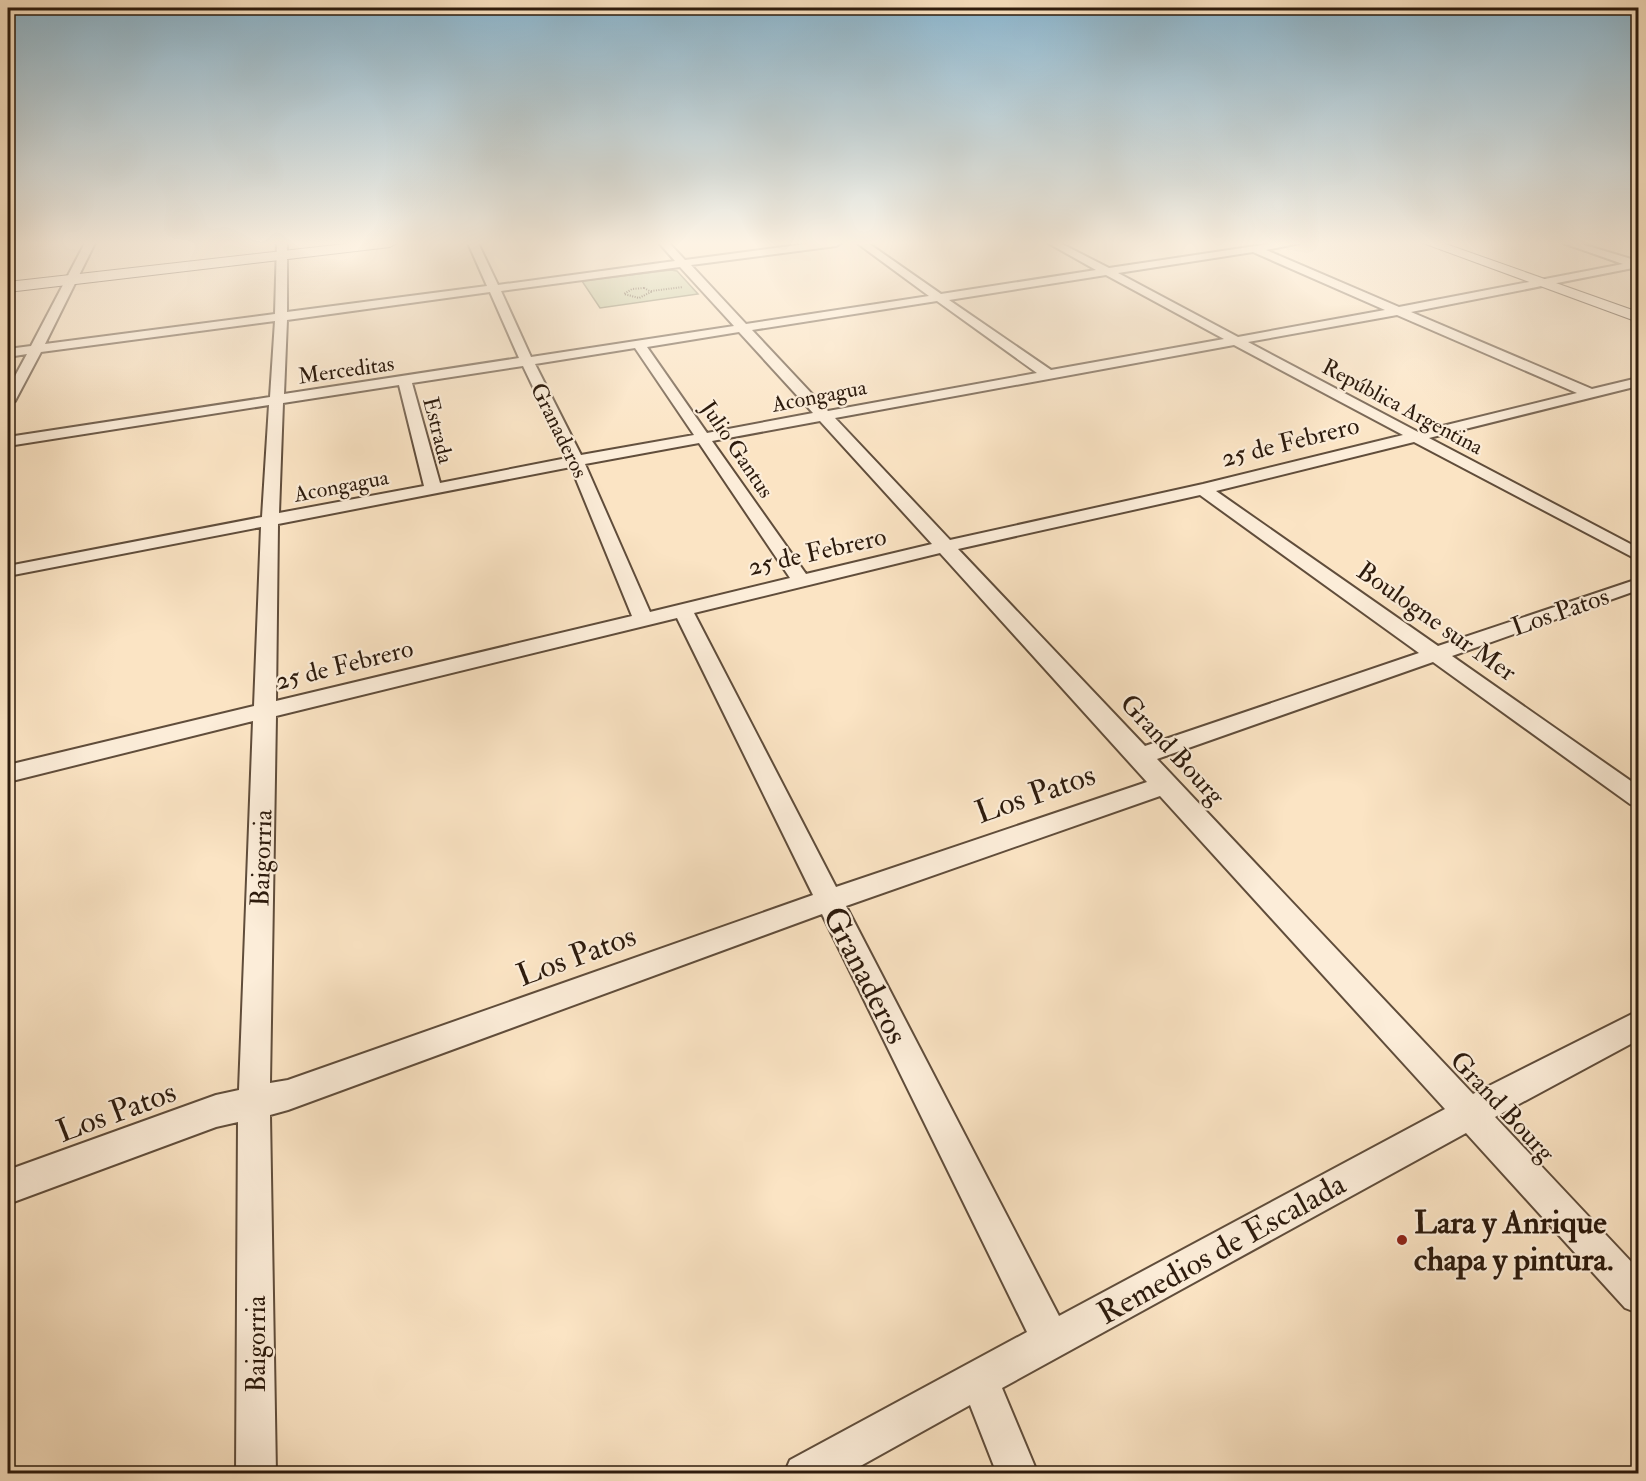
<svg xmlns="http://www.w3.org/2000/svg" width="1646" height="1481" font-family="'IM FELL Double Pica',serif">
  <rect width="100%" height="100%" fill="#fbe4c4"/>
  <filter id="stains"><feTurbulence type="fractalNoise" baseFrequency=".00333" numOctaves="4"/><feColorMatrix values="0 0 0 0 .2 0 0 0 0 .09 0 0 0 0 .02 0 0 0 .5 -.17"/></filter>
  <radialGradient id="worn" r=".72"><stop offset=".6" stop-color="#630" stop-opacity="0"/><stop offset="1" stop-color="#630" stop-opacity=".3"/></radialGradient>
  <polygon fill="#b8c599" stroke="#727053" stroke-width="1.5" points="671,270 677,271 698,294 600,308 582,281"/>
  <g fill="none" stroke-linecap="round" stroke-linejoin="round">
    <defs>
      <path id="street" d="M85 243H95L45 344 275 314 277 243H287V312L487 286 468 243H478L498 285 675 261 659 243H669L685 260 814 243H841L836 246 691 265 746 324 929 296 857 243H868L941 294 1096 270 1048 243H1060L1109 268 1276 243H1300L1266 250 1399 307 1623 264 1563 243H1578L1638 261V267L1411 312 1592 389 1638 378V386L1429 438 1638 548V560L1414 442 1216 491 1438 646 1638 579V590L1452 656 1638 786V807L1630 804 1433 662 1157 759 1473 1094 1638 1011V1040L1495 1117 1638 1269V1313L1625 1308 1466 1133 1002 1388 1038 1474H997L970 1405 846 1474H784L790 1460 1027 1332 822 914 288 1110 270 1115 276 1474H236L238 1122 216 1127 8 1204V1170L216 1095 239 1090 253 721 8 782V765L254 706 261 527 8 576V566L262 517 269 405 8 446V437L270 397 275 321 41 352 15 401 8 405V389L27 354 8 357V349L31 346ZM1253 252 1385 310 1238 337 1118 273ZM680 267 734 326 531 357 501 291ZM1106 275 1224 339 1051 370 949 300ZM490 292 519 358 284 394 287 320ZM937 301 1037 373 828 411 752 330ZM1397 315 1577 393 1418 432 1248 342ZM739 332 813 413 707 433 647 347ZM1234 345 1403 435 1203 484 950 540 835 418ZM635 348 694 435 581 455 535 364ZM523 366 567 458 440 483 412 383ZM399 385 424 486 279 513 283 403ZM820 421 932 544 806 574 712 441ZM699 443 790 578 650 612 585 464ZM571 467 632 616 276 701 278 524ZM1200 495 1419 653 1145 746 958 549ZM940 553 1147 782 836 887 694 613ZM677 618 813 895 288 1080 270 1083 276 716ZM1160 796 1445 1109 1059 1316 846 906Z"/>
      <g id="secondary">
        <polygon points="354,243 397,243 390,247 8,292 8,282"/>
        <polygon points="1423,243 1443,243 1638,312 1638,322"/>
      </g>
    </defs>
    <use href="#street" stroke="#604d3b" stroke-width="4"/>
    <use href="#secondary" stroke="#2d1b0d" stroke-width="2"/>
    <g stroke="#2d1b0d" stroke-width="2" stroke-dasharray="1 1.5" stroke-linecap="butt">
      <polygon points="644,288 651,292 639,298 624,294 632,289"/>
      <polyline points="651,291 683,287"/>
    </g>
    <use href="#street" fill="#fcedd9" fill-rule="evenodd"/>
    <use href="#secondary" fill="#fcedd9" fill-rule="evenodd"/>
  </g>
  <linearGradient id="sky" x2="0" y2="1"><stop stop-color="#8bb8d2"/><stop offset="0.54" stop-color="#fdf3e4"/><stop offset="1" stop-color="#fdf3e4" stop-opacity="0"/></linearGradient>
  <rect width="1646" height="450" fill="url(#sky)"/>
  <circle fill="#8f2418" stroke="#fcedd9" stroke-width="2" cx="1402" cy="1240" r="6"/>
  <g text-anchor="middle" stroke-width="4.5" stroke-linejoin="round" paint-order="stroke">
    <g font-size="22" fill="#2d1b0d" stroke="#fcedd9">
      <text transform="translate(346 369) rotate(-8)" y="8">Merceditas</text>
      <text transform="translate(819 395) rotate(-11)" y="8">Acongagua</text>
      <text transform="translate(1403 406) rotate(28)" y="8">República Argentina</text>
      <text transform="translate(439 430) rotate(76)" y="8">Estrada</text>
      <text transform="translate(560 430) rotate(64)" y="8">Granaderos</text>
      <text transform="translate(738 449) rotate(56)" y="8">Julio Gantus</text>
      <text transform="translate(341 485) rotate(-11)" y="8">Acongagua</text>
    </g>
    <g font-size="26" fill="#2d1b0d" stroke="#fcedd9">
      <text transform="translate(1290 441) rotate(-14)" y="9">25 de Febrero</text>
      <text transform="translate(817 551) rotate(-13)" y="9">25 de Febrero</text>
      <text transform="translate(1560 611) rotate(-19)" y="9">Los Patos</text>
      <text transform="translate(1437 621) rotate(35)" y="9">Boulogne sur Mer</text>
      <text transform="translate(344 664) rotate(-14)" y="9">25 de Febrero</text>
      <text transform="translate(1173 749) rotate(47)" y="9">Grand Bourg</text>
      <text transform="translate(261 858) rotate(-88)" y="9">Baigorria</text>
      <text transform="translate(1503 1106) rotate(47)" y="9">Grand Bourg</text>
      <text transform="translate(256 1344) rotate(-90)" y="9">Baigorria</text>
    </g>
    <g font-size="32" fill="#2d1b0d" stroke="#fcedd9">
      <text transform="translate(1035 793) rotate(-19)" y="11">Los Patos</text>
      <text transform="translate(576 955) rotate(-20)" y="11">Los Patos</text>
      <text transform="translate(866 975) rotate(63)" y="11">Granaderos</text>
      <text transform="translate(116 1111) rotate(-20)" y="11">Los Patos</text>
      <text transform="translate(1221 1248) rotate(-29)" y="11">Remedios de Escalada</text>
    </g>
    <g font-size="32" font-weight="bold" fill="#2d1b0d" stroke="#fcedd9" text-anchor="start">
      <text x="1414" y="1233">Lara y Anrique<tspan x="1414" dy="37">chapa y pintura.</tspan></text>
    </g>
  </g>
  <rect width="1646" height="1481" fill="none" stroke="#fbe4c4" stroke-width="30"/>
  <rect x="9" y="9" width="1628" height="1463" fill="none" stroke="#2d1b0d" stroke-width="3"/>
  <rect x="15" y="15" width="1616" height="1451" fill="none" stroke="#2d1b0d" stroke-width="1.5"/>
  <rect width="100%" height="100%" filter="url(#stains)"/>
  <rect width="100%" height="100%" fill="url(#worn)"/>
</svg>
